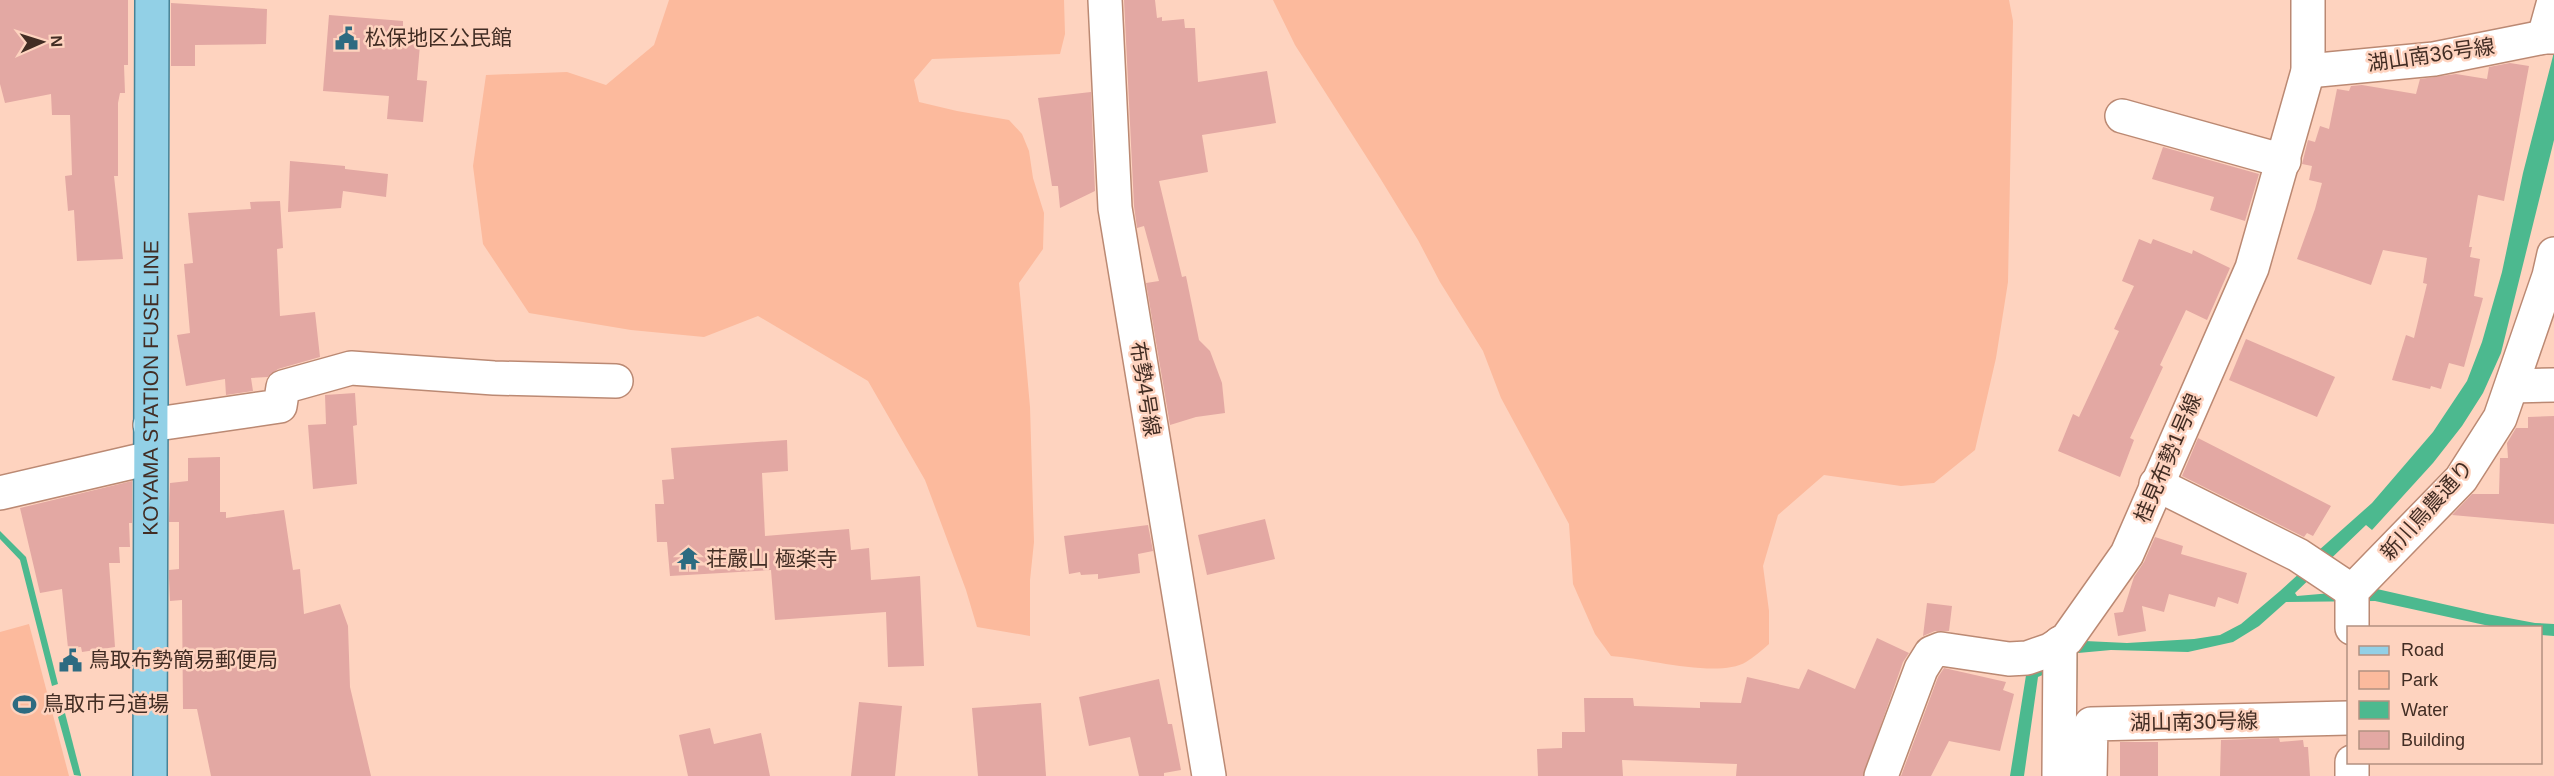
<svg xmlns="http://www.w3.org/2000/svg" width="2554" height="776" font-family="Helvetica,'Noto Sans JP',sans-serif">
  <rect width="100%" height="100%" fill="#fed3bf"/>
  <g fill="#fcba9d">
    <polygon points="669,0 1064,0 1065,34 1060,54 932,59 914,80 919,102 957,111 1009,120 1022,134 1029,151 1033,178 1044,213 1043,249 1019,283 1030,407 1034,542 1030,580 1030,636 977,627 966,590 925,480 868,381 758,316 704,337 631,330 529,313 483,244 473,166 486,75 567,72 606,85 654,45"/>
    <path d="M1273 0H2009L2013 21 2008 282 1996 358 1975 450 1934 483 1901 486 1824 475 1778 515 1763 566 1769 611V644C1762 650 1754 657 1746 662 1718 679 1646 658 1611 656L1595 634 1573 584 1569 524 1501 398 1483 351 1440 282 1418 240 1380 178 1295 45Z"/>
    <polygon points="29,624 69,776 0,776 0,632"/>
  </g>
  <g fill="#4cb98f">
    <polygon points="2554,42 2554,140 2501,353 2483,393 2462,426 2433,463 2372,530 2366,525 2295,593 2297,596 2377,589 2487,614 2535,623 2554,624 2554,636 2541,635 2540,628 2494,627 2375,601 2286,602 2259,626 2233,642 2188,652 2111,650 2078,653 2075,776 2058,668 2038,677 2024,776 2010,776 2027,669 2085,641 2127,643 2194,639 2220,635 2241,624 2280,591 2302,571 2318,551 2372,503 2433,432 2467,381 2482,342 2502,272 2523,173 2553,56"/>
    <polygon points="0,531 26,557 58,684 52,686 20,560 0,539"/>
    <polygon points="65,713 81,775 81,776 74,775 58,717"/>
  </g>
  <g fill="#e3a8a3">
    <polygon points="0,0 128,0 128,65 124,65 125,93 120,93 118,103 118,176 114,176 123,259 77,261 74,210 68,211 65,176 72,175 70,115 52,115 51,94 5,103 0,84"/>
    <polygon points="1124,0 1155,0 1157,18 1162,17 1162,21 1184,19 1185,28 1195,28 1198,82 1267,71 1276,123 1202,135 1208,172 1159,181 1182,277 1186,276 1199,340 1210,351 1222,383 1225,413 1196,417 1170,425 1146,283 1159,281 1144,226 1137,228 1134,206"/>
    <polygon points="171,3 267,9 266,44 195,45 195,66 171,66"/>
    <polygon points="329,15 403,21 403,32 421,33 417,80 427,81 423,122 387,119 389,96 323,91"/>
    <polygon points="2510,63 2529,66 2504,201 2478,195 2469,247 2472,247 2470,257 2480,259 2474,296 2483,298 2464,367 2449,363 2441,389 2431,386 2430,389 2392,380 2406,335 2414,338 2427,284 2423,283 2427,258 2383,250 2371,285 2297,259 2315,209 2322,183 2309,180 2312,166 2302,164 2308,140 2315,142 2320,126 2329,129 2337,89 2349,91 2351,86 2362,85 2416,94 2420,79 2456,74 2487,79 2489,67"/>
    <polygon points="1091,92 1095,191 1060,208 1058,186 1052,186 1038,98"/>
    <polygon points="2163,147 2259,174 2245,221 2210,210 2214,197 2152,179"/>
    <polygon points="290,161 345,166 345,169 388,174 386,197 343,191 341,208 288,212"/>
    <polygon points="280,201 283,248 277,249 280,316 315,312 320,357 278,369 268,377 251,378 253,391 226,395 225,379 186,386 177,335 190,333 184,264 193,263 188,213 251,209 250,202"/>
    <polygon points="2139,239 2151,244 2153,239 2192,254 2193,250 2230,268 2207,320 2186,310 2160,365 2163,367 2130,438 2134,440 2120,477 2058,451 2073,414 2079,417 2119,331 2114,329 2134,286 2122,281"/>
    <polygon points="2246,339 2335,377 2317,417 2229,380"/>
    <polygon points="355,393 357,425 353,426 357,484 313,489 308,425 326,424 325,395"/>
    <polygon points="2554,416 2554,524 2452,515 2472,494 2499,494 2500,458 2508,458 2507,443 2516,428 2528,428 2528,417"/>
    <polygon points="2198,438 2331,506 2313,536 2307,533 2304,537 2182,476"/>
    <polygon points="787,440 788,471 762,473 765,536 849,529 851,550 869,548 871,580 920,576 924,666 888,667 886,612 775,620 771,570 670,576 667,542 657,542 655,504 664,504 662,480 674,479 671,448"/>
    <polygon points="220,457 220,512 226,512 226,518 284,510 293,570 300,569 304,614 340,604 348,626 350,687 371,776 211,776 197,709 183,709 182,600 170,601 169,578 169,570 179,569 179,522 169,522 170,483 188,481 188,458"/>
    <polygon points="132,481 132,523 129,523 130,547 119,547 120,563 109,563 115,647 82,652 81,647 68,648 62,589 40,593 20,508"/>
    <polygon points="1265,519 1275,559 1207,575 1198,535"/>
    <polygon points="1148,525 1153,551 1138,554 1140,573 1098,579 1098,574 1081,575 1080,572 1069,574 1064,536"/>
    <polygon points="2155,537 2183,546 2181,554 2247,573 2238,604 2218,597 2215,607 2169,594 2164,612 2142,606 2146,631 2118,636 2114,613 2123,612 2134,577 2144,562"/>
    <polygon points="1927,603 1952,606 1949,631 1935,631 1923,636"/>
    <polygon points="1877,638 1909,653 1903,662 1863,776 1736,776 1737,764 1622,760 1623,776 1538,776 1537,749 1562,748 1562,732 1585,732 1584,698 1633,698 1634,706 1700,708 1700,702 1741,703 1747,677 1799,689 1808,669 1855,689"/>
    <polygon points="1944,668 2006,682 2003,690 2014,694 2000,751 1949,741 1931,776 1901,776 1938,677"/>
    <polygon points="1159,679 1168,724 1172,724 1181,770 1164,773 1164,776 1139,776 1130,737 1089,746 1079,697"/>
    <polygon points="859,702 902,706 895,776 851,776"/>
    <polygon points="1041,703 1046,776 978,776 972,708"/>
    <polygon points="710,728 714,744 761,733 770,776 688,776 679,735"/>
    <polygon points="2279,738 2280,742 2303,740 2304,747 2308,747 2310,776 2220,776 2221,740"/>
    <rect x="2120" y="742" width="38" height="34"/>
  </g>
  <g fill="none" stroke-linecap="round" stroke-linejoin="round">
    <defs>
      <g id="minor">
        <polyline points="1105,0 1115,208 1209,776"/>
        <polyline points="2544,37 2554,1"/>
        <polyline points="2308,71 2434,59 2544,37 2554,37"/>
        <polyline points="2122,116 2284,161"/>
        <polyline points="2512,386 2554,385"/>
        <polyline points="150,425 280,406 283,387 351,368 494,378 616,381"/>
        <polyline points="2156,484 2298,555 2352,591"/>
        <polyline points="0,493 150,458"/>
        <polyline points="2352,628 2352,591 2461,479 2500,418 2549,276 2554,254"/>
        <polyline points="1881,776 1921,669 1931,653 1941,649 2009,659 2027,658 2050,650 2067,639 2127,554 2252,268 2308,71 2308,0"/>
        <polyline points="2059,776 2060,643"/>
        <polyline points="2090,776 2091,724 2348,718"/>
        <polyline points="2352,776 2352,762"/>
      </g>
      <g id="major">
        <path id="s1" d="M150 776 152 0"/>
      </g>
    </defs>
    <use href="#minor" stroke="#bb8973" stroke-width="36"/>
    <use href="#major" stroke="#478397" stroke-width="36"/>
    <use href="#minor" stroke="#fff" stroke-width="33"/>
    <use href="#major" stroke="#92d0e6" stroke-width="33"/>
  </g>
  <defs>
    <symbol id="civic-bare" viewBox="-9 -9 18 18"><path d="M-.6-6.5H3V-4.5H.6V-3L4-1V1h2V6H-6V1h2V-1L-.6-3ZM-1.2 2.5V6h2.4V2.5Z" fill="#2d6b81" stroke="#fed3bf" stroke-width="2.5" paint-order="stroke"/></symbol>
    <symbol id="temple-bare" viewBox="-9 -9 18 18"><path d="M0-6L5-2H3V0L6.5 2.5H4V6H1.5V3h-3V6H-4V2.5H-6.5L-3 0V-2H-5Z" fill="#2d6b81" stroke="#fed3bf" stroke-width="2.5" paint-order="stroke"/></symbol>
    <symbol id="stadium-bare" viewBox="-9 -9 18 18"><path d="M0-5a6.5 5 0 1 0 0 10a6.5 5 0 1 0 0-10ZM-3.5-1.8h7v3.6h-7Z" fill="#2d6b81" stroke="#fed3bf" stroke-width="2.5" paint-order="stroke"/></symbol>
  </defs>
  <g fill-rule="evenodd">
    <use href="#civic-bare" x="330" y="22" width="33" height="33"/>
    <use href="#temple-bare" x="672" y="542" width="33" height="33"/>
    <use href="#civic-bare" x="54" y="644" width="33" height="33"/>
    <use href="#stadium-bare" x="8" y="688" width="33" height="33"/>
  </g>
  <g text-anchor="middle" stroke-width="5" stroke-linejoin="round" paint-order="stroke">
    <g font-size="21" fill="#422d24" stroke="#fed3bf" text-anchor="start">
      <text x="365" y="45">松保地区公民館</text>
      <text x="706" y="566">荘嚴山 極楽寺</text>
      <text x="89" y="667">鳥取布勢簡易郵便局</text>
      <text x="43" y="711">鳥取市弓道場</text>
    </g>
    <g font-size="21" fill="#422d24" stroke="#fed3bf">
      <text transform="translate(2431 55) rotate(-8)" y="7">湖山南36号線</text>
      <text dy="7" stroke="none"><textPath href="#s1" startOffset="388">KOYAMA STATION FUSE LINE</textPath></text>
      <text transform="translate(1145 389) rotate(81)" y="7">布勢4号線</text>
      <text transform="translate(2168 458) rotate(-67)" y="7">桂見布勢1号線</text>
      <text transform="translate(2427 510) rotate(-48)" y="7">新川鳥農通り</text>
      <text transform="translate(2194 722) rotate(-1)" y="7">湖山南30号線</text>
    </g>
  </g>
  <rect x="2347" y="626" width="195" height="138" fill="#fed3bf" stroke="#b39181" stroke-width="1.5"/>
  <rect x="2359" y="646" width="30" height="9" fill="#92d0e6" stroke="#b39181" stroke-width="1.5"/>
  <text x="2401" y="656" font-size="18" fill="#422d24">Road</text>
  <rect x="2359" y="671" width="30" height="18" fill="#fcba9d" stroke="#b39181" stroke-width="1.5"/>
  <text x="2401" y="686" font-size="18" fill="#422d24">Park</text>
  <rect x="2359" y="701" width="30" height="18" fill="#4cb98f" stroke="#b39181" stroke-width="1.5"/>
  <text x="2401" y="716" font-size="18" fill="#422d24">Water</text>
  <rect x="2359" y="731" width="30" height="18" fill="#e3a8a3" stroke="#b39181" stroke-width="1.5"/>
  <text x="2401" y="746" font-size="18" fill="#422d24">Building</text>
  <g transform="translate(42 42) rotate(87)" stroke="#fed3bf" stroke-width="4.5" paint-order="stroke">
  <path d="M0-4.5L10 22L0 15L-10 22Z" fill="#422d24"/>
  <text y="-9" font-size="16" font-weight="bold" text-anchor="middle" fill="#422d24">N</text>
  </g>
</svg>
